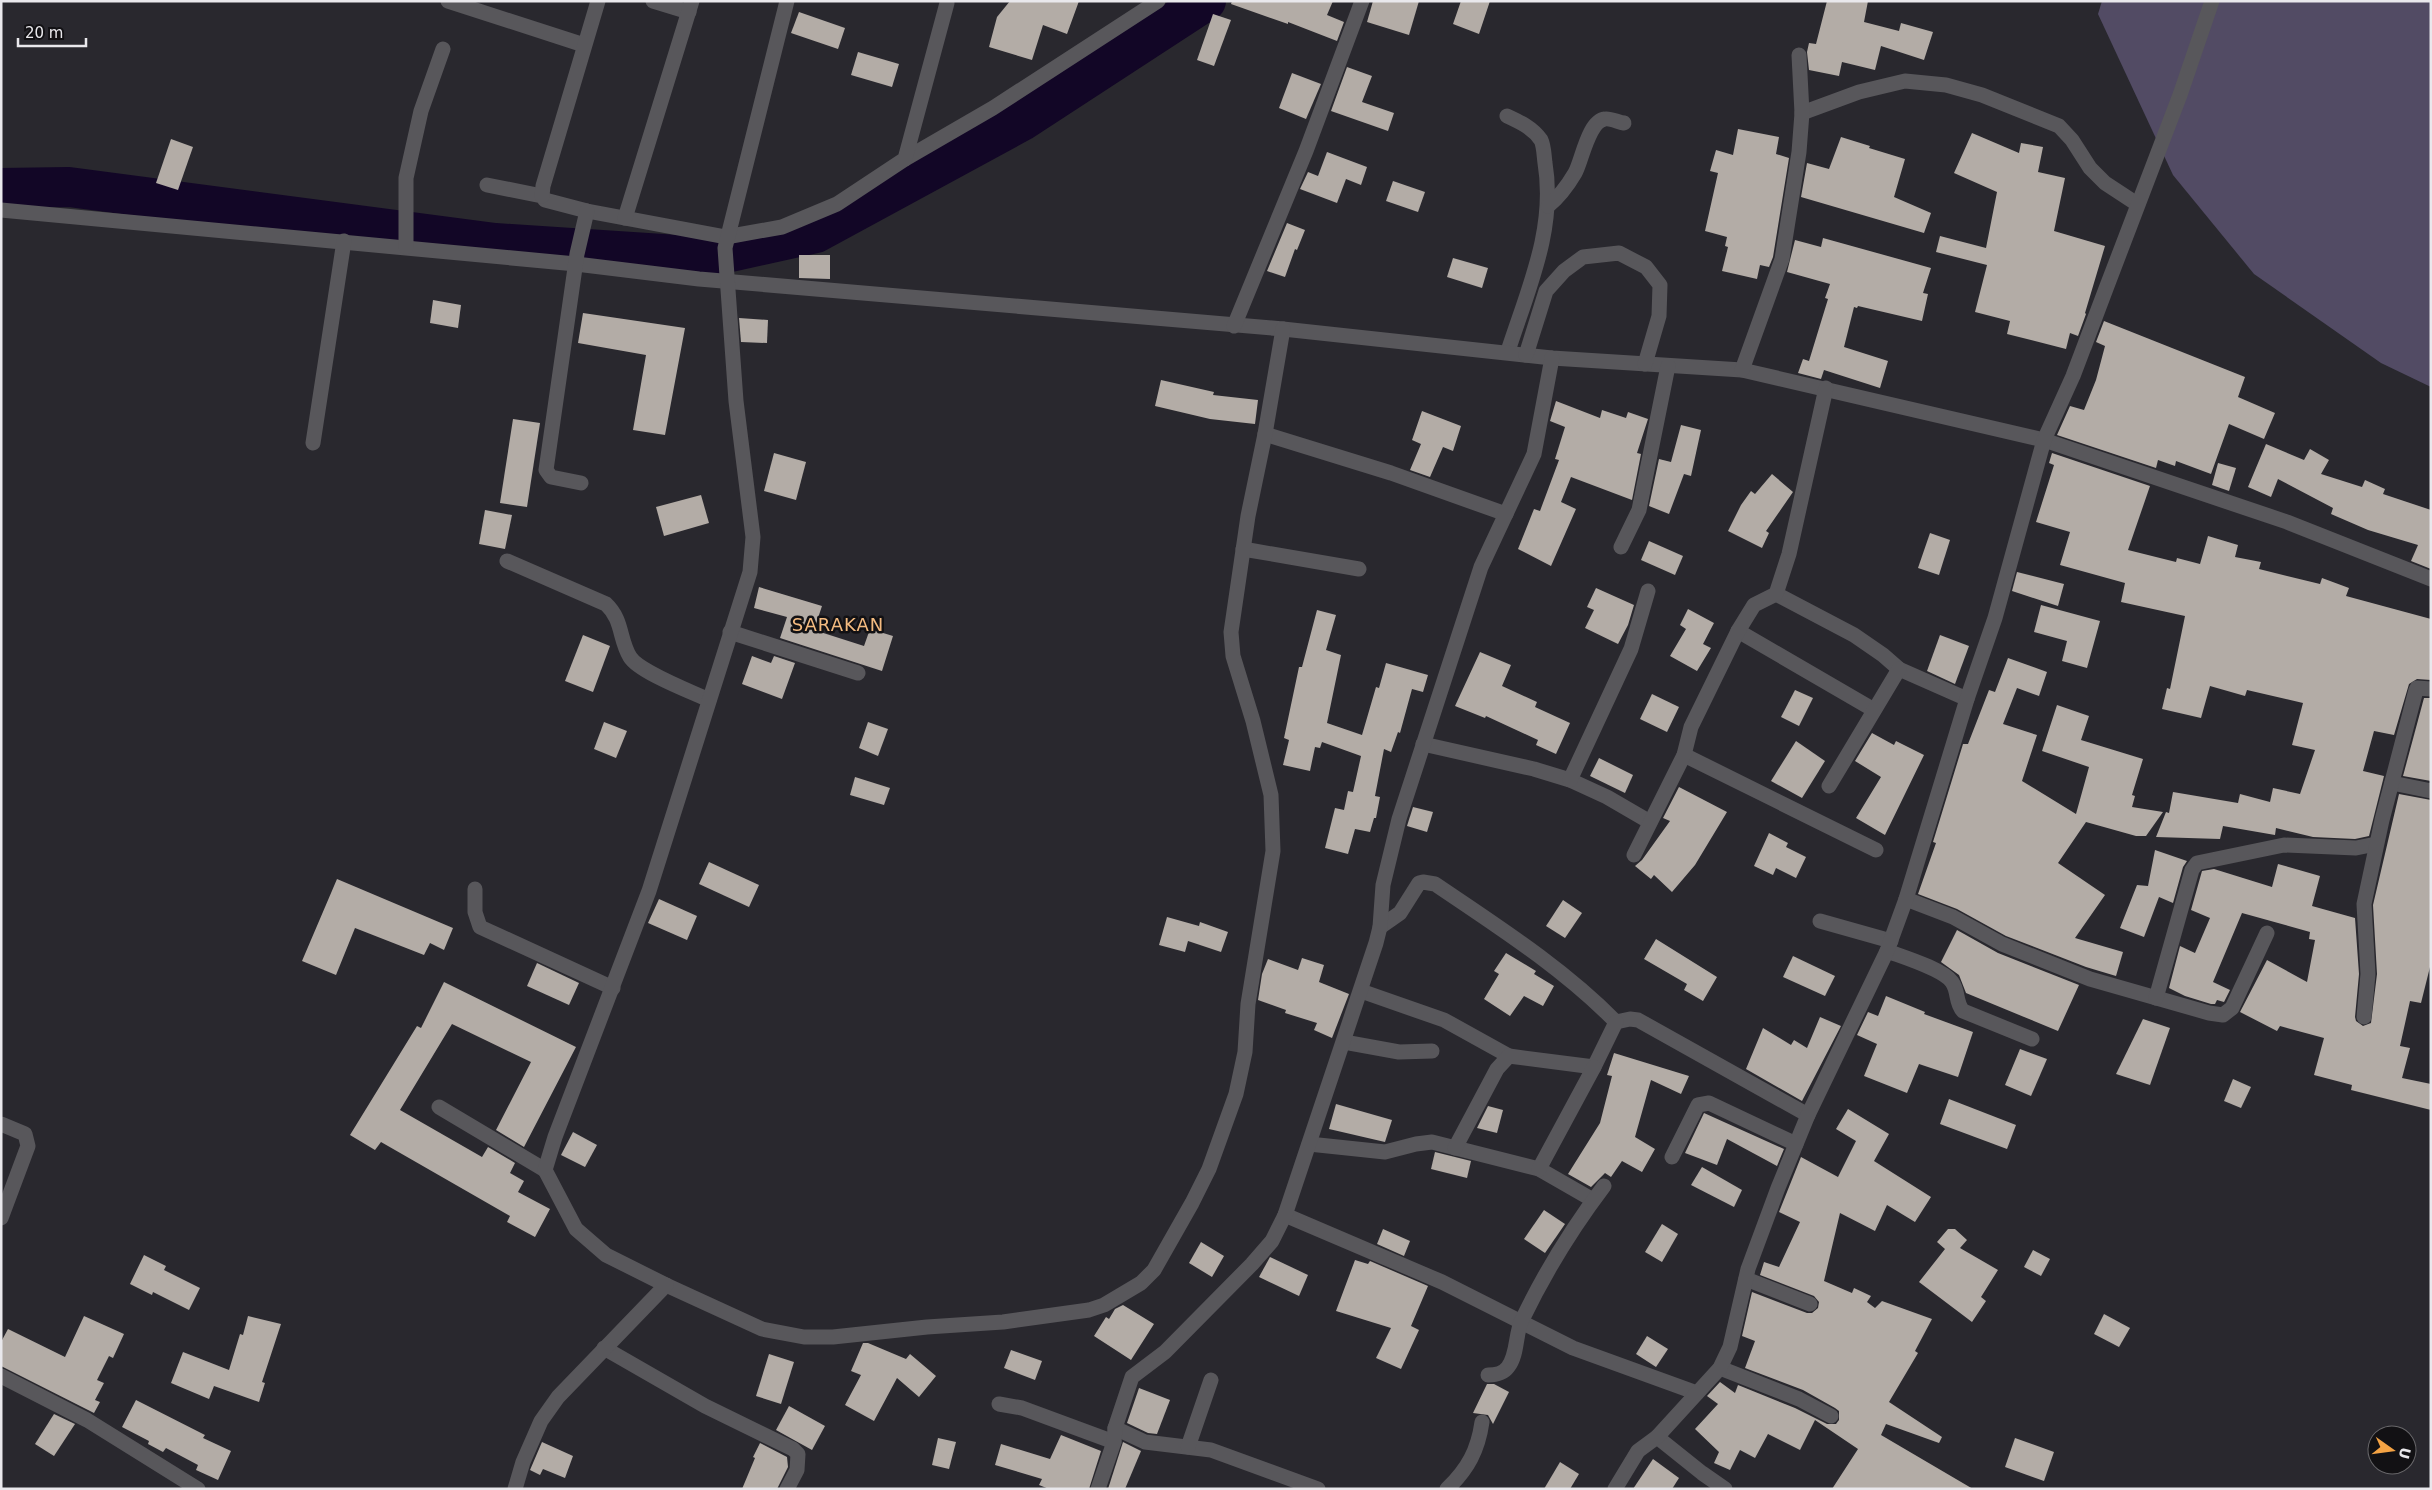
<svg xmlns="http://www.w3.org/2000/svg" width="2432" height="1490" font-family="'DejaVu Sans',sans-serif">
  <rect width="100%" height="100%" fill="#29282e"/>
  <polygon fill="#524b64" points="2102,1 2431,1 2431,387 2381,363 2254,274 2173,175 2098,14"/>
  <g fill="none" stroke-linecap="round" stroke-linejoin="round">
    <polyline stroke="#120626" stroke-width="40" points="1,188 69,187 495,243 708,257 816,233 1022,121 1206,1"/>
  </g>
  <g fill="#b3aca6">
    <polygon points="1010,1 1079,1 1067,34 1043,25 1032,60 989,47 997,17"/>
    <polygon points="1232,1 1333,1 1327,15 1344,22 1337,41 1288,22 1288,24 1231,4"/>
    <polygon points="1373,1 1419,1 1409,35 1367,22"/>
    <polygon points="1461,1 1490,1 1479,34 1453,24"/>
    <polygon points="1827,1 1868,1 1864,22 1899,31 1901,23 1933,32 1924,60 1881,46 1875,70 1842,62 1839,76 1809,70 1807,52 1809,43 1816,44"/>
    <polygon points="799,12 845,28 838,49 791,33"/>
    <polygon points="1213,14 1231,20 1214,66 1197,60"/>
    <polygon points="858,52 899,64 892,87 851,75"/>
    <polygon points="1347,67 1372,76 1362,102 1394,113 1388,131 1331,111"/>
    <polygon points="1292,73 1321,84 1306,119 1279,108"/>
    <polygon points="1738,129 1779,137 1776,154 1789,158 1773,257 1769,267 1760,265 1757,279 1722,271 1728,247 1725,246 1727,237 1705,231 1718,173 1710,171 1716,150 1733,155"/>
    <polygon points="1972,133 2019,153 2021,143 2043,147 2038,172 2065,178 2054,231 2105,246 2085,313 2086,314 2078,336 2070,333 2066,349 2007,334 2010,321 1975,312 1987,265 1936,252 1940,236 1986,248 1997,192 1954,173"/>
    <polygon points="1841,137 1870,146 1869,148 1905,159 1894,197 1931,213 1924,233 1801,197 1807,163 1829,169"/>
    <polygon points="171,139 193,147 178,190 156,183"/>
    <polygon points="1327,152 1367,167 1361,185 1346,179 1337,203 1300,189 1308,172 1318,176"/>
    <polygon points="1393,181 1425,192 1418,212 1386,201"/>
    <polygon points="1287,223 1305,230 1297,250 1295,249 1285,277 1267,271"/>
    <polygon points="1823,238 1931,268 1923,293 1928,294 1922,321 1858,306 1857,308 1854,307 1844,347 1888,361 1880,388 1824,370 1821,379 1798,373 1803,359 1809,361 1828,299 1825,298 1830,284 1787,272 1795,240 1821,247"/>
    <polygon points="799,255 830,255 830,279 799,278"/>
    <polygon points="1453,258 1488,268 1482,288 1447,277"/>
    <polygon points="433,300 461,305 458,328 430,323"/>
    <polygon points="583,313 685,328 665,435 633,430 646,355 578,343"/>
    <polygon points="739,318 768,320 767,343 741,342"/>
    <polygon points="2104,321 2245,377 2238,397 2275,413 2264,439 2229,424 2211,474 2176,461 2175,466 2158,460 2156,468 2057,435 2070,406 2084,410 2096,380 2105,346 2096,342"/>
    <polygon points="1161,380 1214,392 1213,395 1258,400 1255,424 1210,419 1155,406"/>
    <polygon points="1556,401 1600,418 1602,410 1626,418 1628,412 1648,419 1637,453 1641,454 1632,500 1571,477 1561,502 1576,509 1551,566 1518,549 1534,509 1540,511 1559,460 1555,459 1565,427 1550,421"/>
    <polygon points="1422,411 1461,426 1453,451 1443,447 1430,477 1410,470 1421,444 1412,440"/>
    <polygon points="513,419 540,423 527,507 500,503"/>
    <polygon points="1681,425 1701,430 1691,476 1684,474 1669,514 1649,506 1659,459 1671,462"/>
    <polygon points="2266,444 2304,460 2310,449 2329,460 2321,474 2362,487 2365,480 2385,489 2383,494 2431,510 2431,569 2411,561 2418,545 2368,530 2331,514 2333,508 2278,479 2271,497 2248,487"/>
    <polygon points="774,453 806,462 796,500 764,491"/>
    <polygon points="2052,453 2150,486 2128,550 2176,562 2177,558 2200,564 2208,536 2238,545 2235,557 2261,562 2259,569 2320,584 2322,578 2349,588 2346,596 2431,619 2431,680 2417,679 2409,684 2394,735 2374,731 2363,771 2384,776 2369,836 2355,839 2313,837 2276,828 2275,835 2223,826 2220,839 2156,837 2166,812 2169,813 2173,792 2238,803 2240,794 2270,802 2273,788 2300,794 2315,750 2292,745 2303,703 2247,690 2245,696 2210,686 2201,718 2162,709 2167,688 2170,689 2185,616 2121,602 2125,583 2060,565 2070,532 2036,522 2054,465 2049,463"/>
    <polygon points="2218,463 2236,468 2229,491 2212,485"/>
    <polygon points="1772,474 1793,492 1766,531 1769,533 1762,548 1728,531 1741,505 1751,491 1755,494"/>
    <polygon points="701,495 709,523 664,536 656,507"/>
    <polygon points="485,510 512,515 505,549 479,544"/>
    <polygon points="1930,533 1950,540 1939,575 1918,568"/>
    <polygon points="1649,541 1683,556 1675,575 1641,560"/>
    <polygon points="2017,572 2064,584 2058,606 2012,591"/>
    <polygon points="759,587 822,606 814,630 864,646 870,629 893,636 882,671 780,638 787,617 754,608"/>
    <polygon points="1596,588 1634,605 1628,625 1618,644 1585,628 1594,610 1587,607"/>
    <polygon points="2041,605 2100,621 2087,668 2062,661 2067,641 2034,632"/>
    <polygon points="1688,609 1714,623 1703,644 1711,648 1697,671 1670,656 1686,629 1680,625"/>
    <polygon points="1317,610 1336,615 1326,650 1341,655 1327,723 1362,735 1376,687 1379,688 1386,663 1428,675 1423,692 1412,689 1400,733 1398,732 1391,752 1384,749 1375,796 1380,797 1376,818 1374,818 1370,832 1355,829 1348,854 1325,848 1335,808 1344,810 1348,791 1353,792 1361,756 1322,742 1320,748 1315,747 1310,771 1283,765 1289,740 1284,738 1299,667 1302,667"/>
    <polygon points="583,635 610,646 593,692 565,681"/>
    <polygon points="1940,635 1969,646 1955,684 1927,671"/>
    <polygon points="1480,652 1511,665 1502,686 1537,702 1535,707 1570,723 1556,754 1536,745 1538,740 1486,716 1485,718 1455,706"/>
    <polygon points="752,656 771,663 774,656 795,663 782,699 742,684"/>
    <polygon points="2008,658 2047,672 2039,696 2017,688 2003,724 2037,735 2022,781 2076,814 2089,767 2042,751 2057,705 2089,716 2081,740 2143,759 2132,795 2135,796 2132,807 2163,812 2146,836 2136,836 2086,822 2058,863 2105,895 2075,938 2123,952 2116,976 2086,967 2006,936 1957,909 1918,894 1936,843 1933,842 1963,744 1968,744 1989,690 1995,692"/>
    <polygon points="1795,690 1813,698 1799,726 1781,717"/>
    <polygon points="1652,694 1679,707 1667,732 1640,719"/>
    <polygon points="2424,698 2431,698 2431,781 2403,776"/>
    <polygon points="604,722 627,731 616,758 594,749"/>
    <polygon points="868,722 888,729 878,756 859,748"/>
    <polygon points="1872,733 1894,745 1896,741 1924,755 1885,835 1856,818 1881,777 1855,761"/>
    <polygon points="1796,741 1825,761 1802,798 1771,781"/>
    <polygon points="1599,758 1633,775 1625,793 1590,776"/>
    <polygon points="855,777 890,788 884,805 850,795"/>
    <polygon points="1679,787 1727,812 1695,865 1672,892 1654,875 1651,879 1635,866 1642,860 1670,821 1663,818"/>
    <polygon points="2399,794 2431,800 2431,963 2421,1003 2410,1001 2400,1046 2410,1048 2402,1078 2431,1084 2431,1110 2351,1090 2352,1085 2314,1075 2324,1038 2280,1026 2277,1031 2240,1012 2267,960 2307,982 2315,940 2309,939 2310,932 2242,913 2213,982 2230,990 2224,1002 2217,1000 2215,1004 2211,1004 2185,996 2169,988 2180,946 2195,953 2210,918 2191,910 2202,871 2214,869 2272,887 2278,864 2320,876 2312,906 2355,918 2359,974 2355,1017 2356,1021 2363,1026 2371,1023 2377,974 2373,905"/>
    <polygon points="1413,807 1433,812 1427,832 1407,826"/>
    <polygon points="1769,833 1788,843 1786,847 1806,857 1796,878 1776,868 1773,875 1754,866"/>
    <polygon points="2155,850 2187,861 2183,867 2173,903 2159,897 2144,937 2120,928 2137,885 2148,886"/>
    <polygon points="709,862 759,885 749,907 699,884"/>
    <polygon points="337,879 453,928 444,950 430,943 424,955 355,928 336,975 302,961"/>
    <polygon points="659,899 697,916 687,940 648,923"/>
    <polygon points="1563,900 1582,913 1565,938 1546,926"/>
    <polygon points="1167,917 1199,926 1200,922 1228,932 1221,952 1188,941 1185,952 1159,945"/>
    <polygon points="1957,930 1998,953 2079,985 2058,1031 1966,993 1959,975 1941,962"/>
    <polygon points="1656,939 1717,977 1703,1001 1684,990 1687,984 1644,959"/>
    <polygon points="1506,953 1536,971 1534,974 1554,986 1543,1006 1524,996 1510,1016 1484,999 1499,974 1494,971"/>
    <polygon points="1793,956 1835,976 1825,996 1783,977"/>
    <polygon points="1302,958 1324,965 1319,982 1349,994 1332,1038 1314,1030 1317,1023 1285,1013 1286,1010 1258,1000 1262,974 1268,959 1298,970"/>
    <polygon points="537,963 579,983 569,1005 527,986"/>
    <polygon points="444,982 576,1047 524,1147 496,1130 531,1062 452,1024 400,1110 482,1157 488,1147 515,1163 510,1173 524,1181 518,1192 550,1209 535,1237 507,1222 510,1216 381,1142 375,1150 350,1135 417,1026 421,1028"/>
    <polygon points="1886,996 1925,1012 1924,1014 1973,1032 1958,1077 1919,1064 1907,1093 1864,1076 1877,1044 1857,1035 1868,1012 1878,1016"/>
    <polygon points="1820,1017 1841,1026 1802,1101 1746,1069 1763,1028 1791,1045 1794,1040 1807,1048"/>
    <polygon points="2143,1019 2170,1028 2150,1085 2116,1074"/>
    <polygon points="2020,1049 2047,1059 2031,1096 2005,1085"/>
    <polygon points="1614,1053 1689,1076 1681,1094 1651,1080 1635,1137 1655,1149 1642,1172 1622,1161 1611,1177 1605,1173 1591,1187 1568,1174 1600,1123 1612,1076 1607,1075"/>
    <polygon points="2233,1079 2251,1087 2241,1108 2224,1101"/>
    <polygon points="1949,1099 2016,1125 2007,1149 1940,1124"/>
    <polygon points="1336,1104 1392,1120 1385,1142 1329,1129"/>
    <polygon points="1488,1106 1503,1110 1497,1133 1477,1128"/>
    <polygon points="1848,1109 1889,1134 1874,1161 1931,1197 1915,1222 1887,1205 1875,1231 1840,1213 1824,1281 1852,1293 1854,1288 1871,1296 1867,1302 1875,1308 1882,1301 1932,1319 1915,1351 1918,1353 1889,1402 1942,1437 1939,1443 1886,1424 1881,1435 1973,1489 1832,1489 1858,1449 1815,1420 1800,1450 1768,1434 1755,1458 1740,1450 1730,1470 1714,1463 1719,1452 1695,1429 1718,1404 1707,1396 1720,1382 1735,1393 1738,1385 1795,1408 1827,1424 1836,1424 1839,1420 1839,1411 1835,1408 1803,1390 1745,1368 1755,1341 1742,1336 1752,1292 1807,1313 1812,1313 1818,1308 1819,1302 1814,1296 1760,1275 1764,1262 1779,1267 1800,1222 1779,1212 1801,1157 1838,1177 1856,1141 1836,1129"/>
    <polygon points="1704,1113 1784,1149 1777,1166 1727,1139 1717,1165 1685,1153"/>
    <polygon points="573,1132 597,1145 585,1167 561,1155"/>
    <polygon points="1435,1152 1471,1161 1467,1178 1431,1169"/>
    <polygon points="1702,1167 1742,1190 1734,1207 1691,1185"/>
    <polygon points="1544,1210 1565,1224 1545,1253 1524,1239"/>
    <polygon points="1662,1224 1678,1234 1662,1262 1645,1252"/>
    <polygon points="1383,1229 1410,1241 1404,1256 1377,1244"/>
    <polygon points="1948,1229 1955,1229 1967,1240 1960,1248 1998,1270 1981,1297 1986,1301 1972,1322 1919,1282 1945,1249 1937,1242"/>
    <polygon points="1201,1242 1224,1256 1212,1277 1189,1263"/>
    <polygon points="2033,1250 2050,1259 2041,1276 2024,1267"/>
    <polygon points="144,1255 166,1266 164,1270 200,1288 189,1310 153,1292 152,1295 130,1284"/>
    <polygon points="1270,1257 1308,1275 1299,1296 1259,1277"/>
    <polygon points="1355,1260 1368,1264 1370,1261 1428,1286 1411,1326 1419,1330 1401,1369 1376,1358 1391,1328 1336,1311"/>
    <polygon points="1123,1305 1154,1324 1131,1360 1094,1336 1106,1317 1109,1319 1115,1309"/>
    <polygon points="2104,1314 2130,1328 2119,1347 2094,1334"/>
    <polygon points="84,1316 124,1334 113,1358 109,1356 97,1380 104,1383 95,1400 100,1402 94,1413 1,1366 1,1342 8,1329 65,1357"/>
    <polygon points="248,1316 281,1324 262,1382 265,1383 259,1402 214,1386 209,1399 171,1383 183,1352 229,1370 240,1334 243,1335"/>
    <polygon points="1647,1336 1668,1349 1656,1367 1636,1354"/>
    <polygon points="863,1343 868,1343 906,1359 910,1354 936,1376 919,1397 897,1378 874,1421 845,1405 861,1375 851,1371"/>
    <polygon points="1011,1350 1042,1361 1035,1380 1004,1368"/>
    <polygon points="769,1354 794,1362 781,1404 756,1396"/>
    <polygon points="1487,1384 1494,1384 1509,1392 1493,1424 1488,1415 1473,1413"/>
    <polygon points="1139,1388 1170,1400 1157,1434 1148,1433 1127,1423"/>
    <polygon points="136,1400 205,1435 203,1438 231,1451 218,1480 196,1470 198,1465 166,1448 163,1452 148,1444 149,1441 122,1427"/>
    <polygon points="789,1406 825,1426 812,1450 776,1430"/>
    <polygon points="54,1414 75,1424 54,1456 35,1444"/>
    <polygon points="1061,1435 1101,1451 1089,1489 1049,1489 1039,1485 1042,1479 995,1465 1001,1444 1050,1459"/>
    <polygon points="938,1438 956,1442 949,1469 932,1465"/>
    <polygon points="2015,1438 2054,1452 2044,1481 2005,1467"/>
    <polygon points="542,1442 573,1456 565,1478 543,1469 540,1475 530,1470"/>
    <polygon points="1123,1442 1141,1451 1125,1489 1108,1489"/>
    <polygon points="760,1443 787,1457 788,1467 777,1489 742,1489 755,1458 753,1457"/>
    <polygon points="1653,1459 1679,1478 1672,1489 1633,1489"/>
    <polygon points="1560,1462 1579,1474 1570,1489 1544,1489"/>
  </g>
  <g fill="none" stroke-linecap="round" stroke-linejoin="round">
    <g stroke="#58575b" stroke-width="15">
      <polyline points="448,1 584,45"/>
      <polyline points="653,1 689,12"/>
      <polyline points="1802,113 1859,92 1905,81 1946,85 1982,95 2059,126 2072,140 2090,168 2105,183 2137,204"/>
      <path d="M1507 116C1520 122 1533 128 1541 140 1544 146 1544 156 1545 163 1556 229 1528 289 1508 351"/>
      <polyline points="905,159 993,108 1158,1"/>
      <polyline points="487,185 542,196 545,200 587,211 726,237 782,227 837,204 905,159 947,3"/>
      <polyline points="542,196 543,186 598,1"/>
      <path d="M1548 206C1559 197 1568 185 1575 173 1582 161 1588 121 1605 119 1610 118 1618 122 1624 123"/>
      <polyline points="1,210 576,264 699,279 1283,329 1552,358 1742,370 2044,440 2287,522 2431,579"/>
      <polyline points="625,218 692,1"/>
      <polyline points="406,247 406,178 421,111 443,49"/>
      <polyline points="1234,326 1306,151 1362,1"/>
      <polyline points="1526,355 1546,291 1564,271 1583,257 1619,253 1646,267 1660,285 1659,316 1645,364"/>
      <polyline points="1742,370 1782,259 1799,152 1802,113 1799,55"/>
      <polyline points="1265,434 1391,473 1506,514"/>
      <polyline points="313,443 344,241"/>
      <polyline points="581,483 551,477 546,470 577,254 587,211"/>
      <polyline points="1621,547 1639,510 1668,366"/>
      <polyline points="1243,549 1359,569"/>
      <path d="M507 561 606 604C623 620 619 639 630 657 639 672 692 692 709 700"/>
      <polyline points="1776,594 1854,635 1883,655 1899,669 1967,699"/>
      <polyline points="1738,631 1874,710"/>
      <polyline points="730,632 858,673"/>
      <polyline points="1423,744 1534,769 1570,780 1607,797 1650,822"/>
      <polyline points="1684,755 1876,850"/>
      <polyline points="1570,780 1631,649 1648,591"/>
      <polyline points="2392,783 2431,791"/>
      <polyline points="1829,786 1899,669"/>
      <polyline points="1634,855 1684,755 1691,727 1738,631 1754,605 1776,594 1789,554 1826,388"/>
      <polyline points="475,889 475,912 480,927 613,988"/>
      <polyline points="1906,899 1953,917 2002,944 2090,979 2209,1013 2223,1015 2232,1008 2267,933"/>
      <polyline points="1820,921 1891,941"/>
      <path d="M1380 927 1400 913 1419 883 1423 882 1435 884C1497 926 1563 968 1616 1022L1630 1019 1638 1020 1808 1115"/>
      <path d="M1887 951C1903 957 1943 969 1952 982 1959 992 1955 1002 1963 1011L2032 1039"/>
      <polyline points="1361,991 1444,1020 1509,1056"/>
      <polyline points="2156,998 2192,870 2197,863 2284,845 2356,848 2376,844"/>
      <polyline points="2364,1017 2368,974 2364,904 2382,820 2416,690 2417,688 2431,689"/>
      <polyline points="1344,1042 1399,1052 1432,1051"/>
      <polyline points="439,1107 545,1170"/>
      <polyline points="1,1124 25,1134 28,1146 1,1218"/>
      <polyline points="1309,1144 1385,1152 1416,1144 1432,1142 1539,1169 1593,1200"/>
      <polyline points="1455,1148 1497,1069 1509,1056 1594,1067 1616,1022"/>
      <polyline points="1672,1157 1698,1105 1709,1103 1796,1144"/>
      <polyline points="1539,1169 1594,1067"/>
      <polyline points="1285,1215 1442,1282 1573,1348 1697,1393"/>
      <polyline points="1746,1279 1810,1304"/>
      <polyline points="666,1285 762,1329 804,1337 833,1337 927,1327 1003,1322 1089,1310 1104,1305 1141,1283 1154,1270 1192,1203 1209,1169 1236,1094 1245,1052 1248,1004 1273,851 1271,795 1253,721 1233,656 1231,632 1248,516 1265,434 1283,329"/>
      <polyline points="604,1348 705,1406 793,1449 798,1454 797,1470 787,1489"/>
      <polyline points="1720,1368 1799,1399 1831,1416"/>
      <path d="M1488 1375C1495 1375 1503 1374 1508 1367 1518 1354 1515 1334 1522 1320 1544 1274 1573 1227 1604 1186"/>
      <polyline points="1,1376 87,1420 198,1489"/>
      <polyline points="999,1404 1022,1408 1114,1442"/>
      <polyline points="1115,1428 1145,1442 1211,1450 1318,1489"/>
      <polyline points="1657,1437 1702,1473 1725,1489"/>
      <polyline points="1188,1447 1211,1380"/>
      <polyline points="515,1489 523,1462 541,1421 558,1397 666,1285 606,1255 576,1229 545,1170 555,1137 649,891 750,572 753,537 736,401 725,248 787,1"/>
      <polyline points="1098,1489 1114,1442 1115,1428 1132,1377 1165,1352 1252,1264 1272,1241 1285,1215 1376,943 1380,927 1383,885 1399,819 1481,567 1534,454 1552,358"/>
      <path d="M1447 1489C1468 1469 1478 1450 1482 1422"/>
      <polyline points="1615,1489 1638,1451 1657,1437 1720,1368 1730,1347 1748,1269 1778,1188 1808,1115 1887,951 1906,899 1967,699 1995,618 2044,440 2073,376 2107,286 2180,95 2212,1"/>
    </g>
  </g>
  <g text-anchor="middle" stroke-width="5" stroke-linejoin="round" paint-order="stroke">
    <g font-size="18" letter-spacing="1" fill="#f4bb80" stroke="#121114">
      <text x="838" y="631">SARAKAN</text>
    </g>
  </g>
  <rect width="2432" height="1490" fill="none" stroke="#e9e8ec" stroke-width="5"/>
  <g transform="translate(2392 1450) rotate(104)"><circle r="24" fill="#121114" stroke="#68676a"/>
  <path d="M0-4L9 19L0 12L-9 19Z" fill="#f4a344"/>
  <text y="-8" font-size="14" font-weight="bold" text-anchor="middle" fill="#e9e8ec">U</text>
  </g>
  <path d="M18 38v8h68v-8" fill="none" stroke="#e9e8ec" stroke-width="2.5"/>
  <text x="25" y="38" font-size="15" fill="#e9e8ec" stroke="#121114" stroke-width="4" paint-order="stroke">20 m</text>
</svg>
